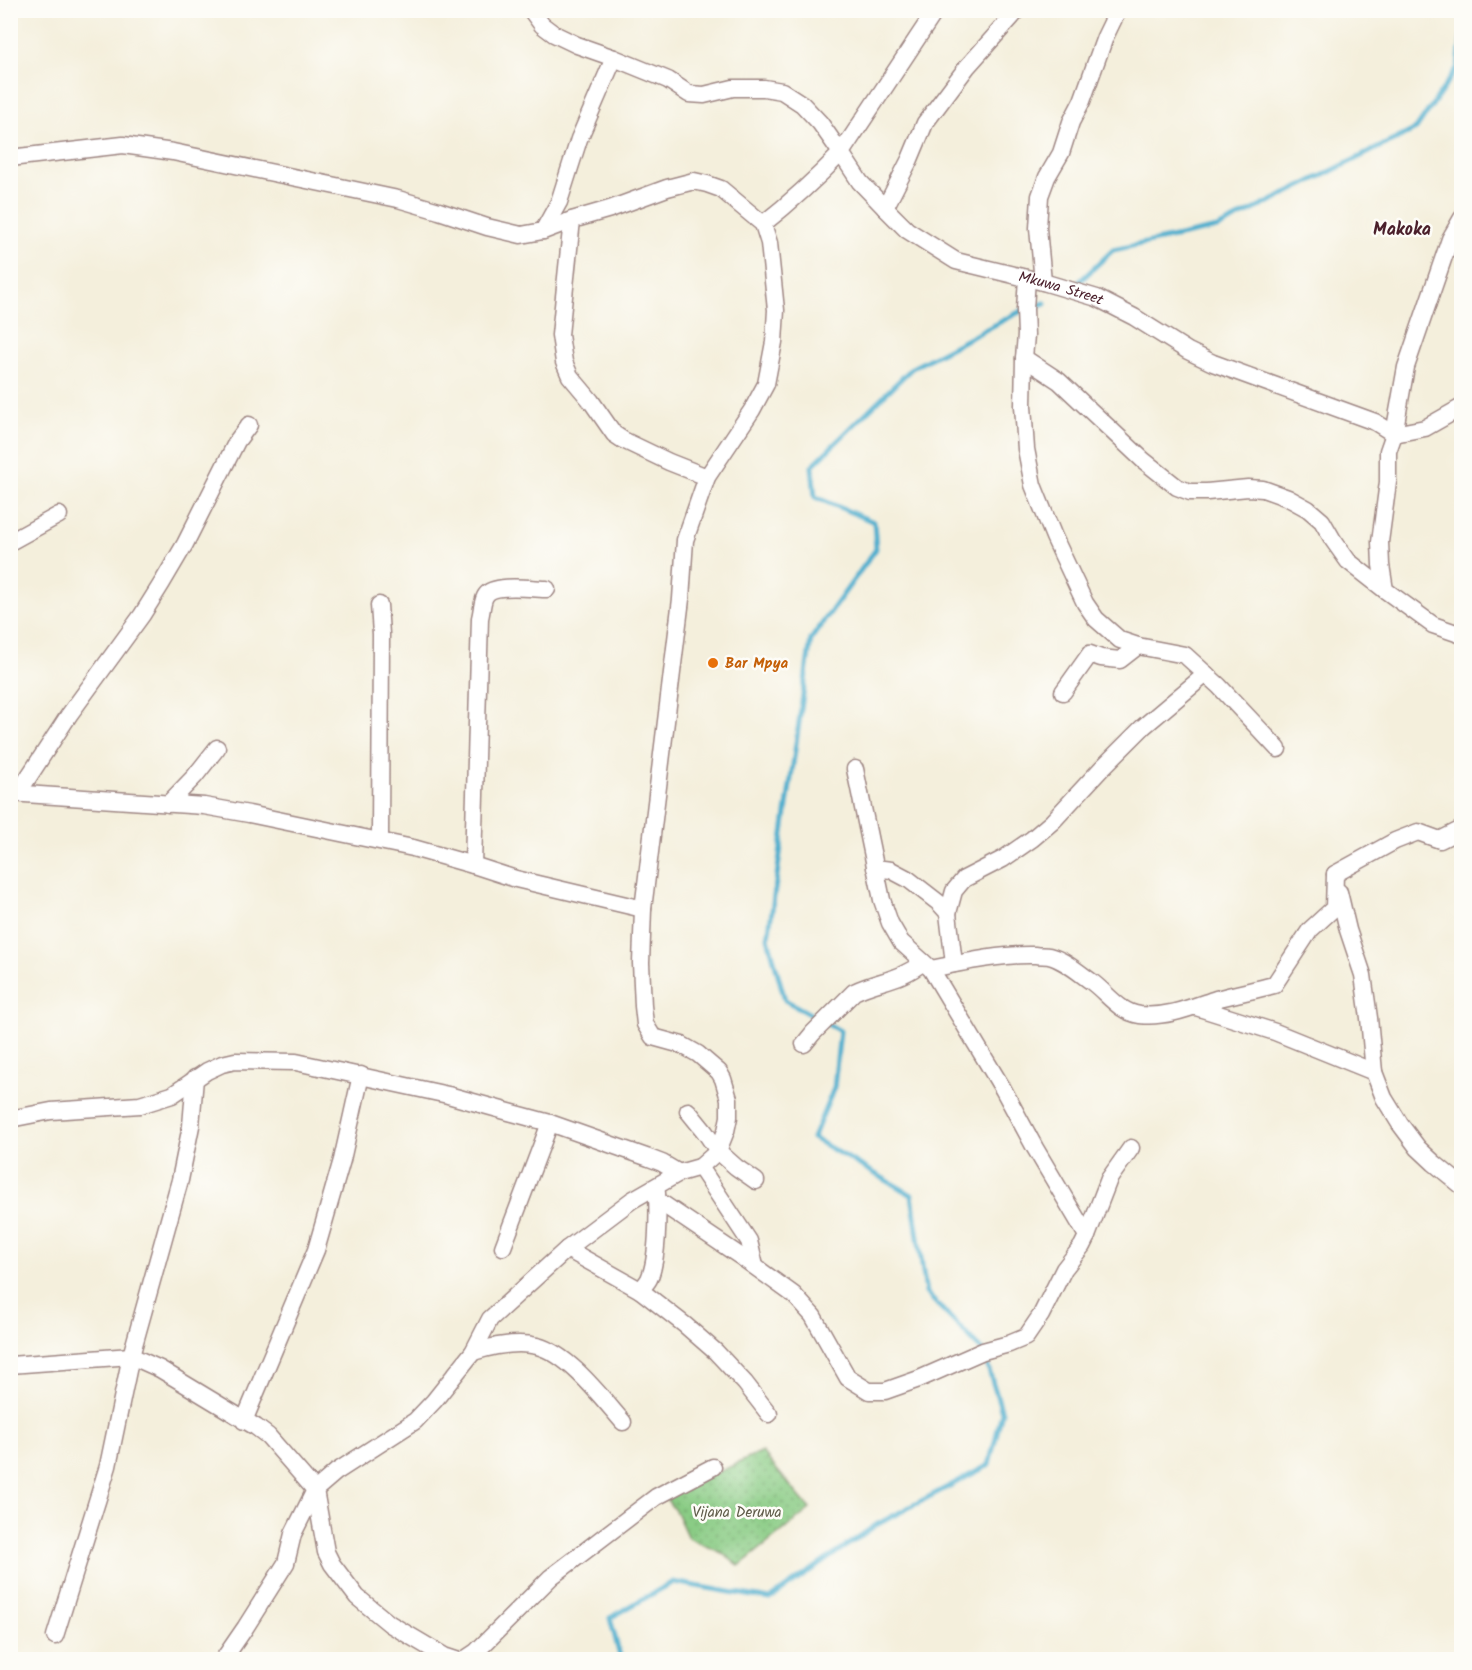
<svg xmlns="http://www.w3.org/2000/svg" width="1472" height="1670" font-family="Kalam,sans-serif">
  <defs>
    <pattern id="park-dots" width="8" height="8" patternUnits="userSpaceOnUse" patternTransform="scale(1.5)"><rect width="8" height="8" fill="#8acc85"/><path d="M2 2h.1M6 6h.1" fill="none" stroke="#73a56d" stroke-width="1.8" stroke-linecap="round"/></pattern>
  </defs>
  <rect width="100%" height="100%" fill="#fdfcf7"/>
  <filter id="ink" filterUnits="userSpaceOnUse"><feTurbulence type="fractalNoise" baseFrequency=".0167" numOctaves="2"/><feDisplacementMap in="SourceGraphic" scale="12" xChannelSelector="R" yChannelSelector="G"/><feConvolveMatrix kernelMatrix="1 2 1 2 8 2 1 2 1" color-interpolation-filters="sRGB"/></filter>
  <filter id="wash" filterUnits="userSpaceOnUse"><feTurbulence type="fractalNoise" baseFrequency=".008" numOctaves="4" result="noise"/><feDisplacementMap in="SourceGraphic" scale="24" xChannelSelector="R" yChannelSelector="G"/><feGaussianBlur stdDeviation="1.35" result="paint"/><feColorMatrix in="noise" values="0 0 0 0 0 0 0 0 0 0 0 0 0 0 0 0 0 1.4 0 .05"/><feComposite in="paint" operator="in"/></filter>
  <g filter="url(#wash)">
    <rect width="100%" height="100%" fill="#f4efdc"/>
    <polygon fill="url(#park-dots)" stroke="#6a7658" stroke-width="1.5" points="762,1452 810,1509 739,1566 722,1553 688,1538 676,1512 665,1497"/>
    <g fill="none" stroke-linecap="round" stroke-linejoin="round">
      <g stroke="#4fafce" stroke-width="5">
        <polyline points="1079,282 1113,250 1217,228 1416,129 1458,67 1462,35"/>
        <polyline points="621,1660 610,1618 673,1582 770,1599 876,1525 989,1465 1002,1412 983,1351 926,1293 912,1195 813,1138 834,1088 840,1031 785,1000 768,938 811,639 876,549 874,522 815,497 812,466 912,368 1025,309 1045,303"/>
      </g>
    </g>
  </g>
  <g filter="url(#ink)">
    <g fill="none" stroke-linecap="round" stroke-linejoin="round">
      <defs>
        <g id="minor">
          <path d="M531 10 542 25 554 34 577 45 614 58 668 80 689 94 704 95 733 88H764L782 91 802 104 820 123 841 153C817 178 791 202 763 224"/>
          <path id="s1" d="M936 10 841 153 860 182 885 208 907 230 956 261 1043 282 1097 298 1134 317 1188 351 1213 363 1375 422 1394 434 1425 428 1462 407"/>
          <polyline points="10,158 123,145 173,152 398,199 439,211 487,227 521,235 543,231 572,220 610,209 667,188 694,181 707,184 721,189 763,224 769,243 776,310 774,342 766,384 752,410 707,477 685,540 681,599 643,909 641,963 643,1006 645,1024 653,1037 682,1045 698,1054 719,1072 723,1079 729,1099 729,1117 726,1131 718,1151 700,1167 679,1173 632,1200 567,1249 490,1319 473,1352 434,1401 415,1421 336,1472 315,1490 293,1534 286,1563 245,1628 223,1660"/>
          <polyline points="885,208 910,159 925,123 967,67 1018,10"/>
          <polyline points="1462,218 1450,239 1406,367 1394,434 1388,451 1388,482 1380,542 1381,565 1385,590 1433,625 1462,635"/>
          <polyline points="572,220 560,335 564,362 570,376 591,401 614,434 623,440 669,462 707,477"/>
          <polyline points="543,231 559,202 579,139 614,58"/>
          <polyline points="1027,278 1025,309 1026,335 1024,358 1023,406 1026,449 1033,485 1054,537 1085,603 1096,619 1120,640 1138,646 1185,655 1219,686 1278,749"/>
          <polyline points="1043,282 1038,228 1040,196 1047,177 1061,153 1071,122 1082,101 1105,37 1118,10"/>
          <polyline points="1024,358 1059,381 1143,460 1177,487 1190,492 1207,492 1248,488 1263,489 1288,498 1308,509 1322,521 1333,540 1348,561 1385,590"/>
          <polyline points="10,542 59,515"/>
          <polyline points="379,605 381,634 380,840"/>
          <polyline points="1063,692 1090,654 1101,658 1120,660 1138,646"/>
          <path d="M855 769 882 900 890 923 901 942 931 969C965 962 1000 954 1035 955 1039 956 1045 955 1049 956 1065 960 1079 973 1092 982 1108 994 1119 1012 1140 1015 1167 1018 1192 1007 1216 999 1235 994 1255 990 1274 985L1310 930 1334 908 1335 874"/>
          <polyline points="10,793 204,806 249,814 413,848 473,865 516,879 643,909"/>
          <polyline points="18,793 69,715 142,615 162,583 185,544 237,441 249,425"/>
          <polyline points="168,804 195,776 217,748"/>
          <path d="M473 865 480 618C482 611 482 600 486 595 494 583 534 589 547 589"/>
          <polyline points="875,868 891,870 908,879 939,903 948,913 954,964"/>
          <polyline points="1335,874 1395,841 1418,832 1440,840 1462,829"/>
          <polyline points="1339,892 1348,930 1363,975 1369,1018 1374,1072 1384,1098 1400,1124 1418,1148 1434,1163 1462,1186"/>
          <polyline points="948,913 954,891 964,879 1003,859 1032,839 1052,822 1102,768 1143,727 1206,674"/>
          <polyline points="931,969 1003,1089 1035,1148 1087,1236"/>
          <polyline points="1196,1007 1275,1032 1374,1072"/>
          <path d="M804 1044 813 1033 854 992C879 980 900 981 923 962"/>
          <polyline points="688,1111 705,1132 718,1151 736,1167 756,1181"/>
          <polyline points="10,1119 51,1111 140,1105 172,1095 207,1071 222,1064 235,1061 296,1062 448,1095 509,1112 550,1123 649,1158 662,1163 679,1173"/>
          <polyline points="700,1167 749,1241 755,1266"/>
          <polyline points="657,1200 740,1256 794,1295 813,1316 848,1378 869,1391 885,1391 919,1379 983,1351 1009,1344 1026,1337 1041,1315 1064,1269 1082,1246 1087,1236 1109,1179 1131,1148"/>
          <polyline points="503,1247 550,1123"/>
          <polyline points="567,1249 640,1290 685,1325 716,1352 745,1383 769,1414"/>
          <path d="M640 1290C643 1287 647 1283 649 1279 658 1260 658 1215 657 1193"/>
          <path d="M473 1352C493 1346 516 1341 537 1346 569 1354 602 1398 623 1422"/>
          <polyline points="10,1365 131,1356 160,1369 256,1427 268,1436 315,1490 326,1552 332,1564 357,1597 390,1624 444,1656 456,1660"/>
          <polyline points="244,1421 316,1250 342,1160 361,1075"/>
          <polyline points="55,1636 108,1466 131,1356 180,1180 191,1126 195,1078"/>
          <polyline points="464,1660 476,1652 551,1577 656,1497 713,1467"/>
        </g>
      </defs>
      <use href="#minor" stroke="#9f8784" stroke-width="19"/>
      <use href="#minor" stroke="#fff" stroke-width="16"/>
    </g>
  </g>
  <circle fill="#e8710a" stroke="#fdfcf7" stroke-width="2" cx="713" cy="663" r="6"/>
  <g text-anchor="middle" stroke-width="5" stroke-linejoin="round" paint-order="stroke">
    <g font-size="15" fill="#4a1f2b" stroke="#fdfcf7">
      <text dy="5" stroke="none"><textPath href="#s1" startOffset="440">Mkuwa Street</textPath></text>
    </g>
    <g font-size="15" font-weight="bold" fill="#c56008" stroke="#fdfcf7" text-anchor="start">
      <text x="725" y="668">Bar Mpya</text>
    </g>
    <g font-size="15" fill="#605c4a" stroke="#fdfcf7">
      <text x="737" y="1517">Vijana Deruwa</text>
    </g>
    <g font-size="18" font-weight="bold" fill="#4a1f2b" stroke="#fdfcf7">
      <text x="1402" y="235">Makoka</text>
    </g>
  </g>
  <rect width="1472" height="1670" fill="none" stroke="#fdfcf7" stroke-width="36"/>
</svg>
